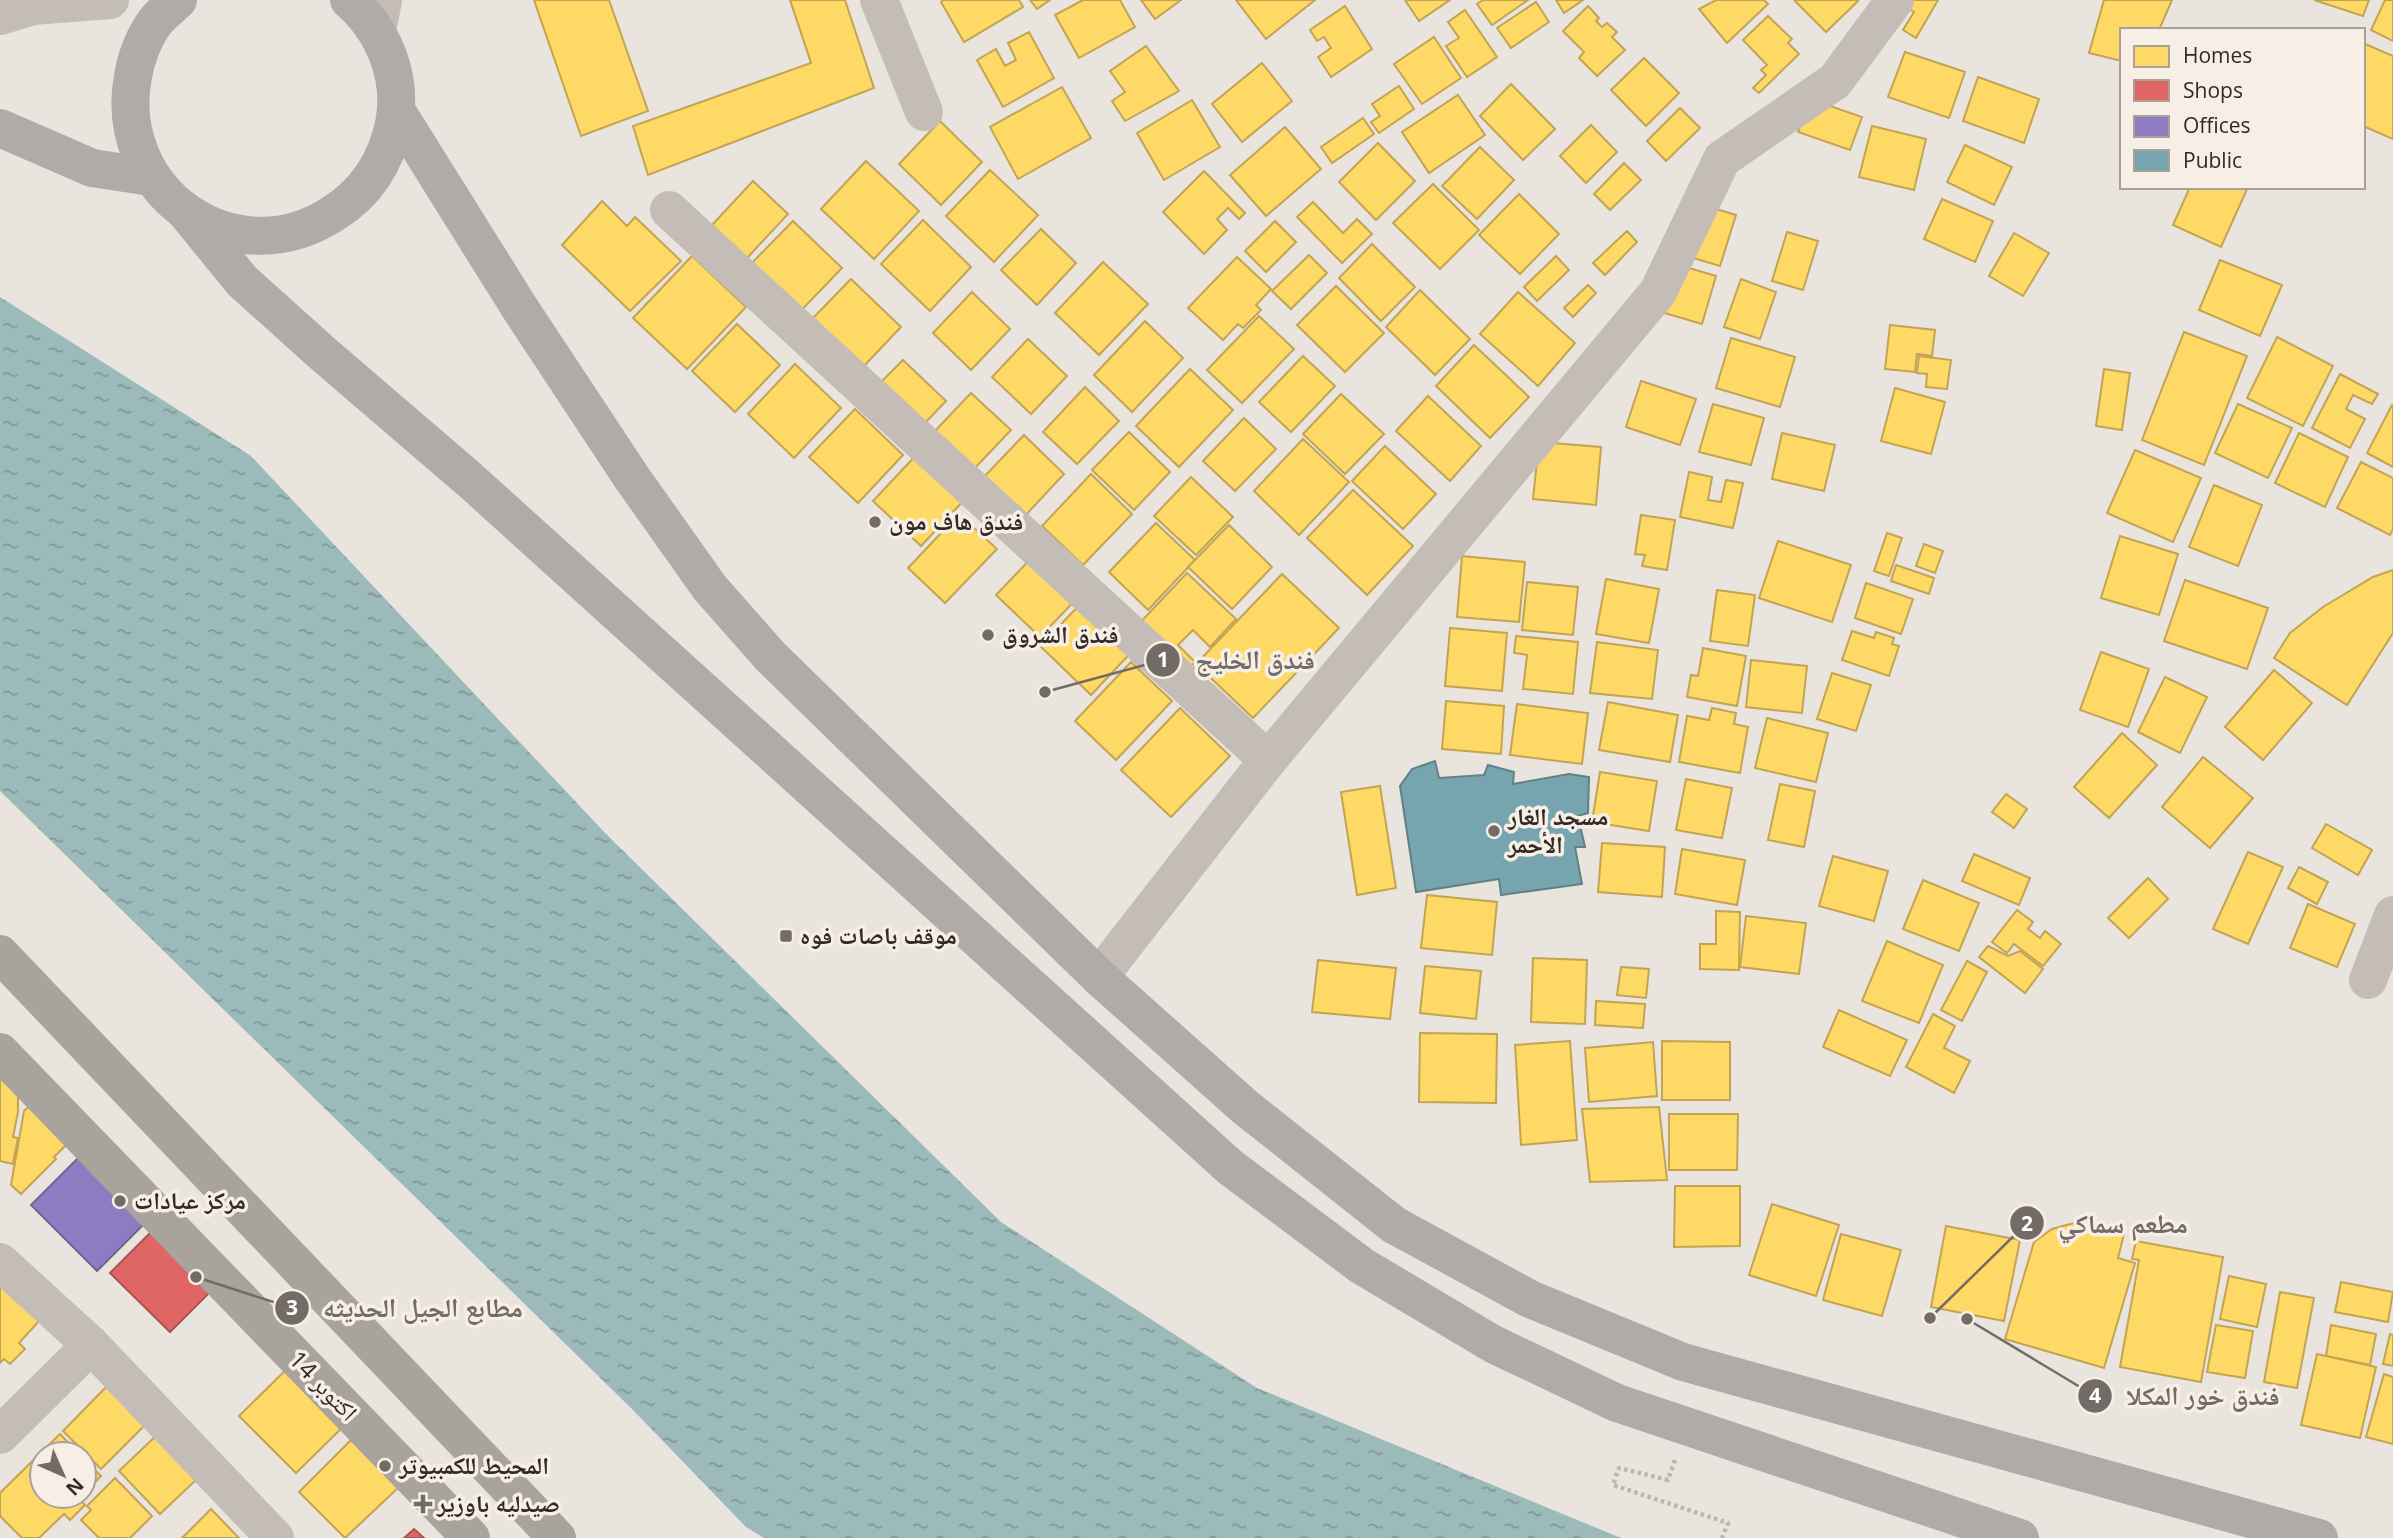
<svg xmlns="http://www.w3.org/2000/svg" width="2393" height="1538" font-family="'Open Sans','Noto Naskh Arabic',sans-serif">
  <defs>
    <pattern id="water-ripples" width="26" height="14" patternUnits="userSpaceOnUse" patternTransform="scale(1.75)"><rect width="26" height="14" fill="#9cbaba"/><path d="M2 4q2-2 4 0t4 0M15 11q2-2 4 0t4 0" fill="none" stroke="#809797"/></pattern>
  </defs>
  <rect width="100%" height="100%" fill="#eae4de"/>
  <polygon fill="url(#water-ripples)" points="0,297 251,456 606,834 1001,1222 1257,1388 1621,1538 764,1538 746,1527 632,1409 0,791"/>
  <g fill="#ffd966" stroke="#c2a453" stroke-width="2">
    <polygon points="534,0 609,0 648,111 581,136"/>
    <polygon points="790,0 845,0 874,88 648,175 633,126 811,63"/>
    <polygon points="943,0 1019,0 1023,7 964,42 941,2"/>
    <polygon points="1030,0 1050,0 1037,9"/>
    <polygon points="1083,0 1120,0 1135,27 1079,58 1055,15"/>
    <polygon points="1141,0 1181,0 1155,19"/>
    <polygon points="1236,0 1315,0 1266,39"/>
    <polygon points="1405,0 1450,0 1419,21"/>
    <polygon points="1483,0 1528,0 1492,25 1477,4"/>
    <polygon points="1556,0 1583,0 1564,13"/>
    <polygon points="1716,0 1764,0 1768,4 1727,43 1699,9"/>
    <polygon points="1794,0 1857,0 1858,1 1826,32"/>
    <polygon points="1894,0 1938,0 1916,38 1903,30 1914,12"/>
    <polygon points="2104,0 2172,0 2159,30 2122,30 2122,61 2089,53"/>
    <polygon points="2314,0 2369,0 2363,16"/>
    <polygon points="2385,0 2393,0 2393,41 2371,30"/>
    <polygon points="1536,2 1549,22 1511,48 1497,28"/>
    <polygon points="1345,6 1372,49 1331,77 1318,57 1331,48 1324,37 1317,41 1310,30"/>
    <polygon points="1588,6 1599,18 1596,21 1602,27 1607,23 1617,32 1612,37 1625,50 1597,76 1579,58 1584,52 1563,31"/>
    <polygon points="1465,10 1497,57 1467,77 1446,46 1459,38 1448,22"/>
    <polygon points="1768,16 1792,39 1788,43 1799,54 1759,93 1753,88 1766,75 1761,70 1767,65 1743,40"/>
    <polygon points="1029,32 1054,78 1003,107 977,60 996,49 1005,66 1016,60 1008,43"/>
    <polygon points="1434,37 1461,78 1422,104 1394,64"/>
    <polygon points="2363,43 2393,56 2393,139 2363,126"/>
    <polygon points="1146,46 1179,91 1125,121 1112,101 1125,92 1110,71"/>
    <polygon points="1905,52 1965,72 1949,118 1888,97"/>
    <polygon points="1644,58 1679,93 1646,126 1611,90"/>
    <polygon points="1262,63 1292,101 1242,142 1212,104"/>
    <polygon points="1978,77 2039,99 2024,143 1963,121"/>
    <polygon points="1511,84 1555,129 1523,160 1480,116"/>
    <polygon points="1399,86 1414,109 1379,133 1371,122 1380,116 1372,104"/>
    <polygon points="1062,87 1091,138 1018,179 990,127"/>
    <polygon points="1458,95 1485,135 1429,173 1402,132"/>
    <polygon points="1810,99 1862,117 1850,150 1798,132"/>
    <polygon points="1192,100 1220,147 1164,180 1137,133"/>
    <polygon points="1680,108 1700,128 1666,161 1647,141"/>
    <polygon points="1363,118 1374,134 1332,163 1321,147"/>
    <polygon points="940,121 982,162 941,205 899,164"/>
    <polygon points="1591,125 1617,152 1586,183 1560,156"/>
    <polygon points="1872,126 1926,139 1914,190 1859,177"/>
    <polygon points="1285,127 1321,169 1266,216 1230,175"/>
    <polygon points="1378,143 1415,181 1376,220 1339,182"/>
    <polygon points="1965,145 2012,167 1994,205 1947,182"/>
    <polygon points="1480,147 1514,180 1477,219 1442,186"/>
    <polygon points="866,161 919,211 874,259 821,209"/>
    <polygon points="1624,163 1641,180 1610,210 1594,194"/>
    <polygon points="990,170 1038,215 994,262 946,216"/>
    <polygon points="1204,171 1245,213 1239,219 1228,208 1217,219 1227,230 1204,254 1163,212"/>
    <polygon points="753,181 788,214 747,258 712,225"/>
    <polygon points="1433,184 1479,230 1440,269 1393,223"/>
    <polygon points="2190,187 2248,187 2221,247 2173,225"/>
    <polygon points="1519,194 1559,234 1520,274 1479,235"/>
    <polygon points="1942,199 1993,221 1975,262 1924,239"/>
    <polygon points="1685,200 1736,215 1720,266 1670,251"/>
    <polygon points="602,201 627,226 635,217 681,261 630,311 562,245"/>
    <polygon points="1313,202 1343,233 1357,219 1372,234 1342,263 1297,217"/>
    <polygon points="923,220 971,267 930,311 881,264"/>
    <polygon points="793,221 842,268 790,322 740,275"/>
    <polygon points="1275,221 1296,242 1266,272 1245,251"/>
    <polygon points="1041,229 1076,263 1037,305 1001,270"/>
    <polygon points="1627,231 1637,242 1605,275 1593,263"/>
    <polygon points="1787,232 1818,241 1803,290 1772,281"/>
    <polygon points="2014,233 2049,253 2023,296 1989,276"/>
    <polygon points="1372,244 1415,287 1381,321 1339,278"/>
    <polygon points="1309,255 1327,273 1291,309 1272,291"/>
    <polygon points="692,256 746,307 687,369 633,318"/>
    <polygon points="1556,256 1569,270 1537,301 1524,287"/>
    <polygon points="1237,257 1271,289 1256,305 1261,310 1243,328 1238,324 1223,340 1188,308"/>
    <polygon points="2220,260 2282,285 2260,336 2199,310"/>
    <polygon points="1665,261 1716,276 1702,324 1651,309"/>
    <polygon points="1103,262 1148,304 1099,355 1055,313"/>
    <polygon points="851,279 901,327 863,367 813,318"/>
    <polygon points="1741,279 1776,292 1760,339 1724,327"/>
    <polygon points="1588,285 1596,293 1573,317 1564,308"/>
    <polygon points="1336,286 1384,333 1345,372 1297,325"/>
    <polygon points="1420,290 1470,339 1435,375 1386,327"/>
    <polygon points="972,292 1010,329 971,370 933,333"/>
    <polygon points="1518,292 1575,343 1538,386 1480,334"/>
    <polygon points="1259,316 1294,349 1242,403 1207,370"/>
    <polygon points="1145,321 1183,358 1132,412 1094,375"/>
    <polygon points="737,324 780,365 735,412 692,371"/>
    <polygon points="1890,325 1935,330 1932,356 1917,354 1915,372 1885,369"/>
    <polygon points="2184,332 2247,356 2204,465 2142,440"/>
    <polygon points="2277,337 2333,366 2303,426 2247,398"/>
    <polygon points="1731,338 1795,357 1780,407 1716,388"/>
    <polygon points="1028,339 1067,376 1031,414 992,377"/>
    <polygon points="1474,345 1529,397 1490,438 1436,386"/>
    <polygon points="1303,356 1335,386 1291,432 1259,402"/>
    <polygon points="1919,356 1951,360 1947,389 1926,387 1927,374 1917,373"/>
    <polygon points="903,360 946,401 924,424 881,382"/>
    <polygon points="795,364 841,408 794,458 748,414"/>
    <polygon points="1190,369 1233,410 1179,467 1136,426"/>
    <polygon points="2104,369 2130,373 2122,430 2096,426"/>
    <polygon points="2340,374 2378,394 2372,404 2353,395 2346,409 2365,419 2350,448 2312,428"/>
    <polygon points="1641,381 1696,399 1680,445 1626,427"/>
    <polygon points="1085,387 1119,421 1077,464 1043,432"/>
    <polygon points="1895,388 1945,402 1931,454 1881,441"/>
    <polygon points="971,393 1011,430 973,470 934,432"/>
    <polygon points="1341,394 1384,434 1345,474 1303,434"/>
    <polygon points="1428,396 1481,446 1450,481 1396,431"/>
    <polygon points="1713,404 1764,418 1751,465 1699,452"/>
    <polygon points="2238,404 2292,428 2268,478 2215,453"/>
    <polygon points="2392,405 2393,406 2393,467 2367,453"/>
    <polygon points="855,409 903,455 858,503 809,457"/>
    <polygon points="1244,418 1276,449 1235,491 1203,461"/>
    <polygon points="1129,432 1170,472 1134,510 1092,470"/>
    <polygon points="1782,433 1835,445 1824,491 1772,479"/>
    <polygon points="2299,433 2348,457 2325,507 2275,483"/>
    <polygon points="1024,435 1064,474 1023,518 982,479"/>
    <polygon points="1303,439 1349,482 1299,535 1254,491"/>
    <polygon points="1539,442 1601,447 1596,505 1533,499"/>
    <polygon points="1385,446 1436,494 1403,529 1352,481"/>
    <polygon points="2135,450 2201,478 2173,542 2107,513"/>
    <polygon points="920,451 967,497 921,546 873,501"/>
    <polygon points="2361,462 2393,478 2393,529 2390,535 2337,508"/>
    <polygon points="1689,472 1712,477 1708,500 1721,502 1726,480 1743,483 1733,528 1680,517"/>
    <polygon points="1091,474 1132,514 1083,565 1042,526"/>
    <polygon points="1191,477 1233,517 1196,555 1154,516"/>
    <polygon points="2214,485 2262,505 2238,566 2189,547"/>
    <polygon points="1353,490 1413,546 1367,595 1307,538"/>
    <polygon points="959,514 997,549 945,603 908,568"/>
    <polygon points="1641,515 1675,520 1667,570 1642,566 1645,555 1635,554"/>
    <polygon points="1156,523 1195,560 1148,610 1109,572"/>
    <polygon points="1229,525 1272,567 1232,609 1188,567"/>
    <polygon points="1887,533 1902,538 1889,576 1874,571"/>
    <polygon points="2120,536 2178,554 2159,615 2101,598"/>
    <polygon points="1778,541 1851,565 1832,622 1759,598"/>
    <polygon points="1924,544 1943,551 1935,573 1916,566"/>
    <polygon points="1040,549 1084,591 1040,637 996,595"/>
    <polygon points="1462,556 1525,562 1519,622 1457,617"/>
    <polygon points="1896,565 1934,578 1929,594 1891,581"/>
    <polygon points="2393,570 2393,633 2347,705 2274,658 2290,633 2323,607 2373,577"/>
    <polygon points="1187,573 1236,619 1210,647 1193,630 1178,645 1195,662 1182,675 1134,629"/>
    <polygon points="1282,574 1339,628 1253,718 1196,664"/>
    <polygon points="1606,579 1659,589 1649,643 1596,634"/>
    <polygon points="2185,580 2268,608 2247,669 2164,641"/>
    <polygon points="1527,582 1578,587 1573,635 1522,630"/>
    <polygon points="1866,583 1913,599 1901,634 1855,618"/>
    <polygon points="1717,590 1755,595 1748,646 1710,641"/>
    <polygon points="1089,595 1140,643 1091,695 1040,646"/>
    <polygon points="1450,628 1507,633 1502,691 1445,686"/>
    <polygon points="1852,631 1874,638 1876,632 1894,638 1892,644 1899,646 1889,676 1842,660"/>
    <polygon points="1516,636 1578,642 1573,694 1523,689 1527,655 1514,653"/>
    <polygon points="1597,642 1658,650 1652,699 1590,693"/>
    <polygon points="1703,648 1746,656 1737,706 1687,697 1691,675 1698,676"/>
    <polygon points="2101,652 2149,669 2128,727 2080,710"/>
    <polygon points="1751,660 1807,666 1802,713 1746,707"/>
    <polygon points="1131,662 1172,701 1116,760 1075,721"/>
    <polygon points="2274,670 2312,703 2263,760 2225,727"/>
    <polygon points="1832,673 1871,685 1856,731 1817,719"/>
    <polygon points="2165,677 2207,697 2180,753 2138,732"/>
    <polygon points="1446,701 1504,706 1501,754 1442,749"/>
    <polygon points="1608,702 1678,715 1670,762 1599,750"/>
    <polygon points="1517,704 1588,713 1582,764 1510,755"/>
    <polygon points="1180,708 1230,756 1171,817 1121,770"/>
    <polygon points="1712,708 1736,713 1734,724 1748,727 1740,773 1679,762 1687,716 1709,720"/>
    <polygon points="1767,718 1828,733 1816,782 1755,768"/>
    <polygon points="2122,733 2157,765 2109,818 2074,787"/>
    <polygon points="2203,757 2253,798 2210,848 2162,807"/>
    <polygon points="1600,772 1657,781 1649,831 1592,822"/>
    <polygon points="1686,779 1732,788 1722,838 1676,830"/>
    <polygon points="1780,784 1815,791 1804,847 1768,840"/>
    <polygon points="1380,786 1396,888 1357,895 1341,792"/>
    <polygon points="2006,794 2027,809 2014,828 1992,812"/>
    <polygon points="2326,824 2372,850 2358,875 2312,848"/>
    <polygon points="1602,843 1665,847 1662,897 1598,892"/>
    <polygon points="1682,849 1745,860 1737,905 1675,894"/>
    <polygon points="2248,852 2283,867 2248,944 2213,929"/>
    <polygon points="1974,854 2030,878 2019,905 1962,881"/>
    <polygon points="1833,856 1888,871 1874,921 1819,906"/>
    <polygon points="2299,867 2328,882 2317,904 2288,888"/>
    <polygon points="2148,878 2168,899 2129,938 2108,918"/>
    <polygon points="1923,880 1979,903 1959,951 1903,929"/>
    <polygon points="1427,895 1497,902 1492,955 1421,948"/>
    <polygon points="2308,904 2355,924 2337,967 2290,948"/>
    <polygon points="2017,910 2033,922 2028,929 2040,938 2045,931 2061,944 2043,966 2014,944 2007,953 1992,942"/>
    <polygon points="1716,911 1740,912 1739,970 1700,969 1700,944 1716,944"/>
    <polygon points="1746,916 1806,923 1799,974 1740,967"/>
    <polygon points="1887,941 1943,965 1919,1023 1862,1001"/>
    <polygon points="1988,946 2008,956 2020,951 2043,969 2025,993 1979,957"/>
    <polygon points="1533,958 1587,960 1585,1024 1531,1022"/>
    <polygon points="1318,960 1396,968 1390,1019 1312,1012"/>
    <polygon points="1967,961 1987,972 1962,1021 1941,1010"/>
    <polygon points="1425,966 1481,971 1476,1019 1420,1013"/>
    <polygon points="1621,967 1649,969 1646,998 1617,995"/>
    <polygon points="1596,1001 1645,1004 1643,1028 1595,1025"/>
    <polygon points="1839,1010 1907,1040 1890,1076 1823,1047"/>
    <polygon points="1933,1014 1955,1026 1944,1048 1970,1061 1954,1093 1906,1067"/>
    <polygon points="1420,1033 1497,1034 1496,1103 1419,1102"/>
    <polygon points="1570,1041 1577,1140 1521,1145 1515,1045"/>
    <polygon points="1662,1041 1730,1042 1730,1100 1662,1100"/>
    <polygon points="1653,1042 1657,1096 1589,1102 1585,1048"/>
    <polygon points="0,1078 18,1094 18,1112 13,1137 18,1138 13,1164 0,1161"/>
    <polygon points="42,1093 72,1139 54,1157 56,1159 21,1194 11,1185 24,1111"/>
    <polygon points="1659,1107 1667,1180 1590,1182 1582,1109"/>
    <polygon points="1669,1114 1738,1114 1737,1170 1669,1170"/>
    <polygon points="1675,1186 1740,1186 1740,1246 1674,1247"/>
    <polygon points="1772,1204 1839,1225 1816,1296 1749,1275"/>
    <polygon points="2081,1221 2124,1234 2118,1258 2135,1263 2104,1368 2005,1339 2034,1242 2052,1229"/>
    <polygon points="1946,1226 2020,1240 2004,1321 1931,1307"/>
    <polygon points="1841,1234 1901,1250 1882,1316 1823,1300"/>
    <polygon points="2136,1241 2223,1257 2201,1382 2120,1367 2139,1260 2132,1259"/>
    <polygon points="2229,1276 2266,1284 2257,1327 2220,1319"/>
    <polygon points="2341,1282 2393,1292 2388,1322 2335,1312"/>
    <polygon points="0,1285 39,1321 19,1343 25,1349 10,1364 4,1359 0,1363"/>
    <polygon points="2280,1292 2314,1298 2297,1388 2264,1382"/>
    <polygon points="2216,1325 2253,1331 2245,1378 2207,1372"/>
    <polygon points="2331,1325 2376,1334 2370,1365 2326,1356"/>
    <polygon points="2390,1334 2393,1335 2393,1366 2383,1364"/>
    <polygon points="2317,1354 2376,1367 2360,1438 2301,1425"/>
    <polygon points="296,1360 353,1417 296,1473 239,1416"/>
    <polygon points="2384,1374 2393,1377 2393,1444 2366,1437"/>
    <polygon points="112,1381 151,1419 101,1469 63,1431"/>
    <polygon points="161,1431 197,1479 160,1514 119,1471"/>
    <polygon points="60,1434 79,1454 42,1454 42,1496 82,1496 79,1499 85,1505 70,1520 64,1514 39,1538 22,1538 0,1516 0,1493"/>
    <polygon points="351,1440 398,1488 345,1538 299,1492"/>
    <polygon points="84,1459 101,1476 84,1494"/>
    <polygon points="115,1478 152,1516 130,1538 99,1538 81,1520 91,1510 87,1506"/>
    <polygon points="211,1509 239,1538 182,1538"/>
  </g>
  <g fill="#e06666" stroke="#ac5453" stroke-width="2">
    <polygon points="164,1219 223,1279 170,1332 110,1273"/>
    <polygon points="414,1529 424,1538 404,1538"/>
  </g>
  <polygon fill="#8e7cc3" stroke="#736394" stroke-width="2" points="81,1155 153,1215 97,1271 31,1205"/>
  <polygon fill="#76a5af" stroke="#628086" stroke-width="2" points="1435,761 1439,778 1484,775 1488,765 1514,772 1513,784 1569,774 1589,777 1588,813 1578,816 1585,847 1575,847 1582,884 1501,895 1499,879 1416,892 1400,786 1412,769"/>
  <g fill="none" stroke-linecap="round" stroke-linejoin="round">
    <polyline stroke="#bcb5b0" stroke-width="4.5" stroke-dasharray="3.5 3.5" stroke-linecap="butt" points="1675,1460 1668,1480 1619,1468 1613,1485 1728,1523 1722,1538"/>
    <g stroke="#c3bcb7" stroke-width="38">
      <polyline points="879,0 924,112"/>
      <polyline points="0,16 33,6 110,0"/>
      <polyline points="377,32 383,0"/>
      <polyline points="669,210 1268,760"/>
      <polyline points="1099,977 1268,760 1658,292 1722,159 1835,81 1895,0"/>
      <polyline points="2368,980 2393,915"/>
      <polyline points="0,1262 91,1345 0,1435"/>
      <polyline points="91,1345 275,1538"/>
    </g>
    <g stroke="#b1aba7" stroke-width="38">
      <path d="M178 0C171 7 161 14 155 22 144 37 136 58 133 76 111 192 234 279 334 213 367 192 386 162 394 124 403 78 384 30 349 0"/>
      <polyline points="396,110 521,310 632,478 710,588 770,656 1099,977 1245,1107 1394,1225 1530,1299 1683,1362 2319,1538"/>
      <polyline points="0,128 92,168 151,177"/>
      <polyline points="185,211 242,281 321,352 470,480 1230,1167 1362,1266 1493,1344 1617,1403 2020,1538"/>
    </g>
    <g stroke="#a9a39d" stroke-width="38">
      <polyline points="0,954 557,1538"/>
      <polyline points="0,1052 471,1538"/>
    </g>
  </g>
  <g fill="#736b66" stroke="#f7eee5" stroke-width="2.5">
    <circle cx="875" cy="522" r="7"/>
    <circle cx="988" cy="635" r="7"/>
    <circle cx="1494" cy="831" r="7"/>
    <rect x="779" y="929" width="14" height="14" rx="3.5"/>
    <circle cx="120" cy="1201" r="7"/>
    <circle cx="385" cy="1466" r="7"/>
    <path d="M419.5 1493.5h7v7h7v7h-7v7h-7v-7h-7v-7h7z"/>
  </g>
  <g text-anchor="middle" stroke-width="7" stroke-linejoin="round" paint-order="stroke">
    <g font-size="24" font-weight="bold" fill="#332a26" stroke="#f7eee5" text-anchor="start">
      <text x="889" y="530">فندق هاف مون</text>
      <text x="1002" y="643">فندق الشروق</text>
      <text x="1508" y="825">مسجد الغار<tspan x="1508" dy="28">الأحمر</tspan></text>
      <text x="800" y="944">موقف باصات فوه</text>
      <text x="134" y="1209">مركز عيادات</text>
      <text x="399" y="1474">المحيط للكمبيوتر</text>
      <text x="437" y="1512">صيدليه باوزير</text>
    </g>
    <g font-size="24" fill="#332a26" stroke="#f7eee5">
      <text transform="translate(323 1386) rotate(46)" y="8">14 اكتوبر</text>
    </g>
  </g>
  <path fill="none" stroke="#736b66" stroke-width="2.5" d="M1045 692L1163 660M1930 1318L2027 1223M196 1277L292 1308M1967 1319L2095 1396"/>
  <g fill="#736b66" stroke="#f7eee5" stroke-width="2.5">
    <circle cx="1045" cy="692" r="7"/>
    <circle cx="1930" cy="1318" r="7"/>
    <circle cx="196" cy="1277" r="7"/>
    <circle cx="1967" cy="1319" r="7"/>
    <circle cx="1163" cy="660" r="18"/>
    <circle cx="2027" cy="1223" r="18"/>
    <circle cx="292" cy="1308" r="18"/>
    <circle cx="2095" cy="1396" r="18"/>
  </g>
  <g font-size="21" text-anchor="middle" font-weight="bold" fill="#fff">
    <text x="1163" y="667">1</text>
    <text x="2027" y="1231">2</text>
    <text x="292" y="1315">3</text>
    <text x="2095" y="1403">4</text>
  </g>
  <g font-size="26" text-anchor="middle" font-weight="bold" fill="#736b66" stroke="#f7eee5" stroke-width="7" stroke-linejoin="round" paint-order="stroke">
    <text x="1255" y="669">فندق الخليج</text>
    <text x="2123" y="1233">مطعم سماكي</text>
    <text x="423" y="1317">مطابع الجيل الحديثه</text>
    <text x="2203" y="1405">فندق خور المكلا</text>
  </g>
  <rect x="2120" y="28" width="245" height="161" fill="#f7eee5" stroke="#a9a099" stroke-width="2"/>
  <rect x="2134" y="46" width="35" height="21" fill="#ffd966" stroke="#a9a099" stroke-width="2"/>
  <text x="2183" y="63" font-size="21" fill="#332a26">Homes</text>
  <rect x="2134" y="80" width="35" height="21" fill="#e06666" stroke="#a9a099" stroke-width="2"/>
  <text x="2183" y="98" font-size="21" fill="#332a26">Shops</text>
  <rect x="2134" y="116" width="35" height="21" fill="#8e7cc3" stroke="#a9a099" stroke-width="2"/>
  <text x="2183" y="133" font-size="21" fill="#332a26">Offices</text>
  <rect x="2134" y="150" width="35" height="21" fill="#76a5af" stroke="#a9a099" stroke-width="2"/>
  <text x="2183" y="168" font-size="21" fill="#332a26">Public</text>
  <g transform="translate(63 1475) rotate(135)"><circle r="33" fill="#f7eee5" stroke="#a9a099" stroke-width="2"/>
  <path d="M0-5L12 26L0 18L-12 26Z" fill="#736b66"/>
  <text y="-10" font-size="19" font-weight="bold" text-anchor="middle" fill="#332a26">N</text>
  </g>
</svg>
